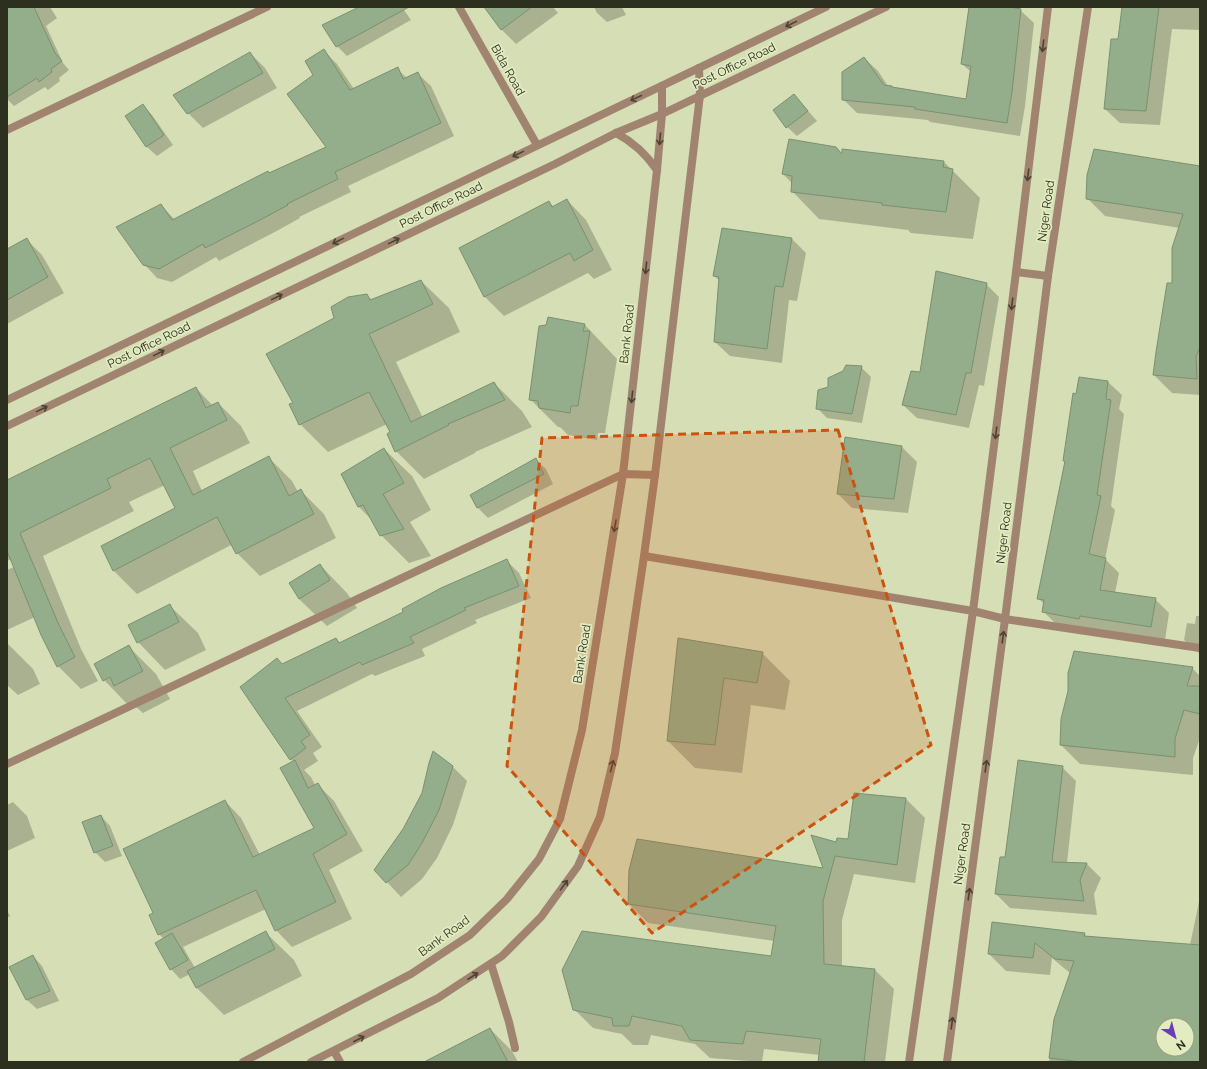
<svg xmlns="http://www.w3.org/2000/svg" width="1207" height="1069" font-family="Raleway,sans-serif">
  <rect width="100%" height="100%" fill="#d5deb4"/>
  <g fill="#0003" fill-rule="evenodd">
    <polygon points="7,7 50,7 57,18 46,26 63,63 69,70 59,78 60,81 48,90 45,87 14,106 8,100 7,101"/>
    <polygon points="361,7 402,7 411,20 347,56 337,46"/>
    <polygon points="485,7 553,7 558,13 516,44 502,30"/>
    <polygon points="594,7 622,7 626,15 607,22 597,13"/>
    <polygon points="970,7 1002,7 1020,10 1034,23 1025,106 1020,136 930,122 928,120 857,113 843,99 864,58 878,71 888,86 893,88 967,100 971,72 962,64"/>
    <polygon points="1123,7 1200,7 1200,30 1172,29 1160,125 1120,123 1105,109 1119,41"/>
    <polygon points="323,50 337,64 354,89 397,69 407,78 417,73 431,86 454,136 348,186 351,192 299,217 300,218 273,233 219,261 216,257 172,282 157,278 144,264 161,205 175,220 327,148 314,75"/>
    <polygon points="250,53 265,68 277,88 203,128 188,113"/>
    <polygon points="794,95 817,121 797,136 787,127"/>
    <polygon points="142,105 152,115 173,145 157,156 147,147 126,116"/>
    <polygon points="836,148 843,155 944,162 980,198 973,239 911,233 908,230 819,219 792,191 792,183 783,174"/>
    <polygon points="1200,167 1200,395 1172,393 1154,375 1173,285 1180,228 1105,216 1087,198"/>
    <polygon points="567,200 586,220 612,270 594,279 588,273 504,316 485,297 460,248 549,202 554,207"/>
    <polygon points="26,239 42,255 64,293 7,324 7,250"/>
    <polygon points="792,239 806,253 797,301 789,300 782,363 730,356 715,342 720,281 714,276"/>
    <polygon points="421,281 449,308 460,332 396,362 423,418 494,383 522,411 532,427 475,452 475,453 424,479 396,451 391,433 387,424 328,452 300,424 294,403 335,319 367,295 372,300"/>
    <polygon points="986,284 999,297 984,386 979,385 969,428 917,418 903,405 921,373"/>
    <polygon points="585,325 617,359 605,433 598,433 597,440 568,435 560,427 558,427 530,399"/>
    <polygon points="861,367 871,377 862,423 827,418 817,408 829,388"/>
    <polygon points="1108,382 1122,395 1119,409 1124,414 1111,506 1115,510 1105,559 1119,573 1115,593 1155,599 1169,613 1165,640 1057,625 1043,611 1045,605 1038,598 1066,462 1064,460 1077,395"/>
    <polygon points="196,388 213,406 218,403 241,426 250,443 193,471 202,491 269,458 292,481 298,492 301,491 324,514 336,538 260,576 237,553 233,544 137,594 114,571 102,547 177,509 165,485 129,502 134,511 43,556 81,649 98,681 81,689 58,666 35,617 7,630 7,570 14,567 11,559 7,561 7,507"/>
    <polygon points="846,439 902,447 917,462 908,513 852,508 838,494"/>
    <polygon points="384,449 412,476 431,510 410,522 431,556 409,563 381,535 372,520 359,507 343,474"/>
    <polygon points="536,460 546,469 553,484 488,518 478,508 471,496"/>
    <polygon points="507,561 519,573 531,598 475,620 477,623 422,649 425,656 375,676 372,674 297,711 322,747 313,753 318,761 304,770 311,777 315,785 317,784 334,801 363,851 329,870 352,919 292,947 276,930 266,909 183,947 195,968 266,933 294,960 302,976 224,1015 197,988 190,974 180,979 171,969 164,939 159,934 154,914 225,801 241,818 260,855 316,829 293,762 241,688 283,665 336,639 340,643"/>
    <polygon points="320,565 347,593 357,608 327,626 299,599"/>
    <polygon points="170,606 198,633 206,650 165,670 138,642"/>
    <polygon points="1196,616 1200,616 1200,654 1184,640 1187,623 1195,624"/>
    <polygon points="679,640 762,653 790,681 785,710 751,705 742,773 695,768 668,741"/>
    <polygon points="7,643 33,669 40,684 18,695 7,685"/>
    <polygon points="129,647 156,674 170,699 143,713 135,706 131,708 104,680"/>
    <polygon points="1192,668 1200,676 1200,738 1193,758 1193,775 1080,764 1061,745 1069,691"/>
    <polygon points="453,767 467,781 453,825 437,858 422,879 401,897 387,882"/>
    <polygon points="1062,767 1076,781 1067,863 1087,864 1101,878 1094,894 1097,915 1010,908 996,894 1006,858"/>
    <polygon points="906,799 925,818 915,883 854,874 842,920 842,967 875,970 894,989 885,1062 819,1062 820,1055 764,1049 762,1062 710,1058 695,1044 651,1035 648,1045 633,1045 622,1034 593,1028 574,1009 772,957 774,941 648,923 629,904 825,870 837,843 848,841"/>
    <polygon points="13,802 27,816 35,838 7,851 7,805"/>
    <polygon points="101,816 110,826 122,856 105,862 95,852"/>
    <path d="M1200 897V1062H1049L1055 1020 1071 974 1052 958 1050 975 1006 971 989 954 993 923 1084 934 1087 937 1190 945ZM1163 1025H1187V1049H1163Z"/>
    <polygon points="7,910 10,916 7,918"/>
    <polygon points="33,956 42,966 59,1001 37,1009 27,1000"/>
    <polygon points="490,1029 512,1051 518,1062 444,1062"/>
  </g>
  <g fill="#94ad8a" stroke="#7a9170" fill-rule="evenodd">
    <polygon points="7,7 34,7 55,53 62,61 51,69 52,72 39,82 37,78 7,97"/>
    <polygon points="359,7 409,7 336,47 322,25"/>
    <polygon points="484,7 532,7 501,30"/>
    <polygon points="969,7 1010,7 1021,9 1012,92 1007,123 915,109 915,107 842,100 842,72 864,57 884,85 892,86 892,87 966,99 971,66 961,64"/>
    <polygon points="1122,7 1159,7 1146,111 1104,109 1111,39 1118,39"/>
    <polygon points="324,49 350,90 398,67 403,79 418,72 441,123 335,172 338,179 287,204 288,205 260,220 205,248 203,244 159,269 143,265 116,227 161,204 172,220 268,171 269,173 326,147 287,94 313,75 305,61"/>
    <polygon points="250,52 263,73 187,114 173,95"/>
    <polygon points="794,94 808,111 786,128 773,110"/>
    <polygon points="143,104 164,135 146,147 125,116"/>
    <polygon points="789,139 836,147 842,154 842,149 944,161 943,167 953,169 946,212 882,205 882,203 791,192 792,176 782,174"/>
    <polygon points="1094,149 1200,166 1200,348 1196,356 1197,379 1153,375 1156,352 1167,283 1172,283 1172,248 1183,214 1086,199 1087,175"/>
    <polygon points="567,199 593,250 574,261 570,253 484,297 459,248 549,201 552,207"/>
    <polygon points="722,228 792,238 783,287 775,286 767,349 714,342 719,277 713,276"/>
    <polygon points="27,238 48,277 7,300 7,249"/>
    <polygon points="936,271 987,283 971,373 966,373 956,415 902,405 911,371 920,372"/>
    <polygon points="421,280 433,304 369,334 411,422 494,382 505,400 448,424 449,425 395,452 387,434 390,432 369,392 299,425 289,404 293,403 266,354 334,318 331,307 348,297 367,294 370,300"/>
    <polygon points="548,317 585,324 583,331 590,331 578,406 571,406 570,413 539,408 538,401 529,400 539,326 546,325"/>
    <polygon points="846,365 862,366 852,414 816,409 818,390 828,387 828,378 843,371"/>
    <polygon points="1079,377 1108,381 1106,399 1111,400 1097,495 1101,496 1089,554 1106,558 1100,590 1156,598 1151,627 1080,616 1079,619 1042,612 1044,600 1037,599 1065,461 1063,461 1073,393 1076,394"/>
    <polygon points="196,387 206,408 218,402 227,420 170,448 193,495 269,456 289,496 301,489 314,514 236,554 217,517 113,571 101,546 175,508 150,458 107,479 111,488 20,533 59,625 75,657 57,667 41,635 7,551 7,480"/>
    <polygon points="845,437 902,446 894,499 837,494"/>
    <polygon points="384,448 404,483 383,494 404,529 380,536 363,505 358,507 341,474"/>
    <polygon points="536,458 544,474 477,508 470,495"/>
    <polygon points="507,559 519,586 464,608 466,610 410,637 414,643 362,665 360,662 285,698 310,735 301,741 306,748 290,760 240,687 277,658 282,664 336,638 339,643 403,612 402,609 441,588"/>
    <polygon points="320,564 330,580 299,599 289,583"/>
    <polygon points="170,604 179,622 137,643 128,625"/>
    <polygon points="678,638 763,652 757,683 724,678 715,745 667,741"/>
    <polygon points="129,645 143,671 114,686 110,677 103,681 94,664"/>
    <polygon points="1074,651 1193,667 1187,686 1200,686 1200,714 1184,710 1175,739 1175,757 1060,745 1061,719 1068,691 1068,673"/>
    <polygon points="433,751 453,766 439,810 422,843 408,865 386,883 374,870 403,829 422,793 429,763"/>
    <polygon points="295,760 308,788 318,783 327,798 347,834 313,854 336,902 275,931 256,890 158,935 149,915 153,913 123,849 225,800 253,857 314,828 280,768"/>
    <polygon points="1018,760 1063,766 1052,862 1087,863 1080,880 1084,901 995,894 1000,857 1005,857"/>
    <polygon points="854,793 906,798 897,865 835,856 823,901 824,964 875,969 864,1062 818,1062 821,1039 746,1031 743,1044 690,1040 682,1026 632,1016 629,1026 613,1026 612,1018 573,1010 562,970 582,931 771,956 776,926 628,904 629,870 637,839 823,868 811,835 836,842 837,838 848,839"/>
    <polygon points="101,815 113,846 94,853 82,822"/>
    <path d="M992 922 1085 933 1084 936 1200 945V1062H1082L1049 1058 1054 1019 1074 961 1055 959 1035 943 1033 958 988 954ZM1163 1025H1187V1049H1163Z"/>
    <polygon points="266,931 275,949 196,988 187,971"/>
    <polygon points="172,933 188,960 170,970 155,943"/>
    <polygon points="33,955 50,991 26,1000 9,967"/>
    <polygon points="490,1028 508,1062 424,1062"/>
  </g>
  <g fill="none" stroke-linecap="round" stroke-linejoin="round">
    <g stroke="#a18470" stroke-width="8">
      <polyline points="491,964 509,1022 515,1048"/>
      <polyline points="334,1051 340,1062"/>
    </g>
    <g stroke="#a18470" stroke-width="8">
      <polyline points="459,7 537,145"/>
      <polyline points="7,130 267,7"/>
      <polyline points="1016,272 1048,276"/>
      <polyline points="644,556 973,611 1005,619 1200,648"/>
      <polyline points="7,764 623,474 655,475"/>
      <polyline points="909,1062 973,611 1016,272 1048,7"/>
      <polyline points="947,1062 1005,619 1048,276 1088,7"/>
    </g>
    <g stroke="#a18470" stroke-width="8">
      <path d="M616 133C633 142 646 154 657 170"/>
      <polyline points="7,400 826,7"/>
      <polyline points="7,426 555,164 616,133 662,114 886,7"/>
      <polyline points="243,1062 411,974 470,935 507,899 539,859 560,819 582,730 623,474 657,170 662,114 662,86"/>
      <polyline points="311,1062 438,998 502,956 541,917 578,866 600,817 615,753 644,556 655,475 700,95 699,68"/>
    </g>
  </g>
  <defs><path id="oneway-shaft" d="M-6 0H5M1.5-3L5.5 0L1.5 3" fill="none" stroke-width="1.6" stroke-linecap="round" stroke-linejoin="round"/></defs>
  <g stroke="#4a4533">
    <use href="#oneway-shaft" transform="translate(791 24) rotate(154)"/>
    <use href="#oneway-shaft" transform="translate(1043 46) rotate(97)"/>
    <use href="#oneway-shaft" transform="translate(636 98) rotate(155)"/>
    <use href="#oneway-shaft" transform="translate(660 139) rotate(95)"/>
    <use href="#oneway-shaft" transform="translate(518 154) rotate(154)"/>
    <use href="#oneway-shaft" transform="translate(1028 175) rotate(97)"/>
    <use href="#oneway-shaft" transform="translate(338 241) rotate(154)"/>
    <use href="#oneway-shaft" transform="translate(394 241) rotate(-26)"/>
    <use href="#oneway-shaft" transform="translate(646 268) rotate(96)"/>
    <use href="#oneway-shaft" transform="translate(277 297) rotate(-26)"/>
    <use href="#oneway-shaft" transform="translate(1012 304) rotate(97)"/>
    <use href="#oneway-shaft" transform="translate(159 353) rotate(-26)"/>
    <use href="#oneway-shaft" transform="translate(632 397) rotate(96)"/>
    <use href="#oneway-shaft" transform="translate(42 409) rotate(-26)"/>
    <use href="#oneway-shaft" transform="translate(996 433) rotate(97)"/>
    <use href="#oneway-shaft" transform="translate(615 526) rotate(100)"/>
    <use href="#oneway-shaft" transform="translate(1003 637) rotate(-82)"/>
    <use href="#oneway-shaft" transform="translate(612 766) rotate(-76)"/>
    <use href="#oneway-shaft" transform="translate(986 766) rotate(-82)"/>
    <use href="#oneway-shaft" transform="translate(564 885) rotate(-54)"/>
    <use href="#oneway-shaft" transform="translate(969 894) rotate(-82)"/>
    <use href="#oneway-shaft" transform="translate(473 976) rotate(-33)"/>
    <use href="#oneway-shaft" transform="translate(952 1023) rotate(-82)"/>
    <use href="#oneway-shaft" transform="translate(359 1039) rotate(-27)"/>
  </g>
  <path fill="#cc530f" fill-opacity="0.2" stroke="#cc530f" stroke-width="3" stroke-dasharray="8 5" stroke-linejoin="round" d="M838 430 931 745 652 933 507 766 542 438Z"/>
  <g text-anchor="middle" stroke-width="3.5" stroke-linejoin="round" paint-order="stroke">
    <g font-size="12" fill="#2d301f" stroke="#e3ebc1">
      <text transform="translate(734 66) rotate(-26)" y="4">Post Office Road</text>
      <text transform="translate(508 70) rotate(61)" y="4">Bida Road</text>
      <text transform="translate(441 205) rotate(-26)" y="4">Post Office Road</text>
      <text transform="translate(1046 211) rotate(-82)" y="4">Niger Road</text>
      <text transform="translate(627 334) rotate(-84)" y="4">Bank Road</text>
      <text transform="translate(149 345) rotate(-26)" y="4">Post Office Road</text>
      <text transform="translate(1004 533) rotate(-83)" y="4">Niger Road</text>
      <text transform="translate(582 654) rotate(-81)" y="4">Bank Road</text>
      <text transform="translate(962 854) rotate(-82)" y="4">Niger Road</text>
      <text transform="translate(444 936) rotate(-36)" y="4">Bank Road</text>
    </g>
  </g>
  <rect width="1207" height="1069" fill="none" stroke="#2d301f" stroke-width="16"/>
  <g transform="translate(1175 1037) rotate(144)"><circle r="19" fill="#e3ebc1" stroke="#9aa080"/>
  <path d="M0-3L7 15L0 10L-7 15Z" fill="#6b3db5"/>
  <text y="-6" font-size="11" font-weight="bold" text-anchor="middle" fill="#2d301f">N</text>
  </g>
</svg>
